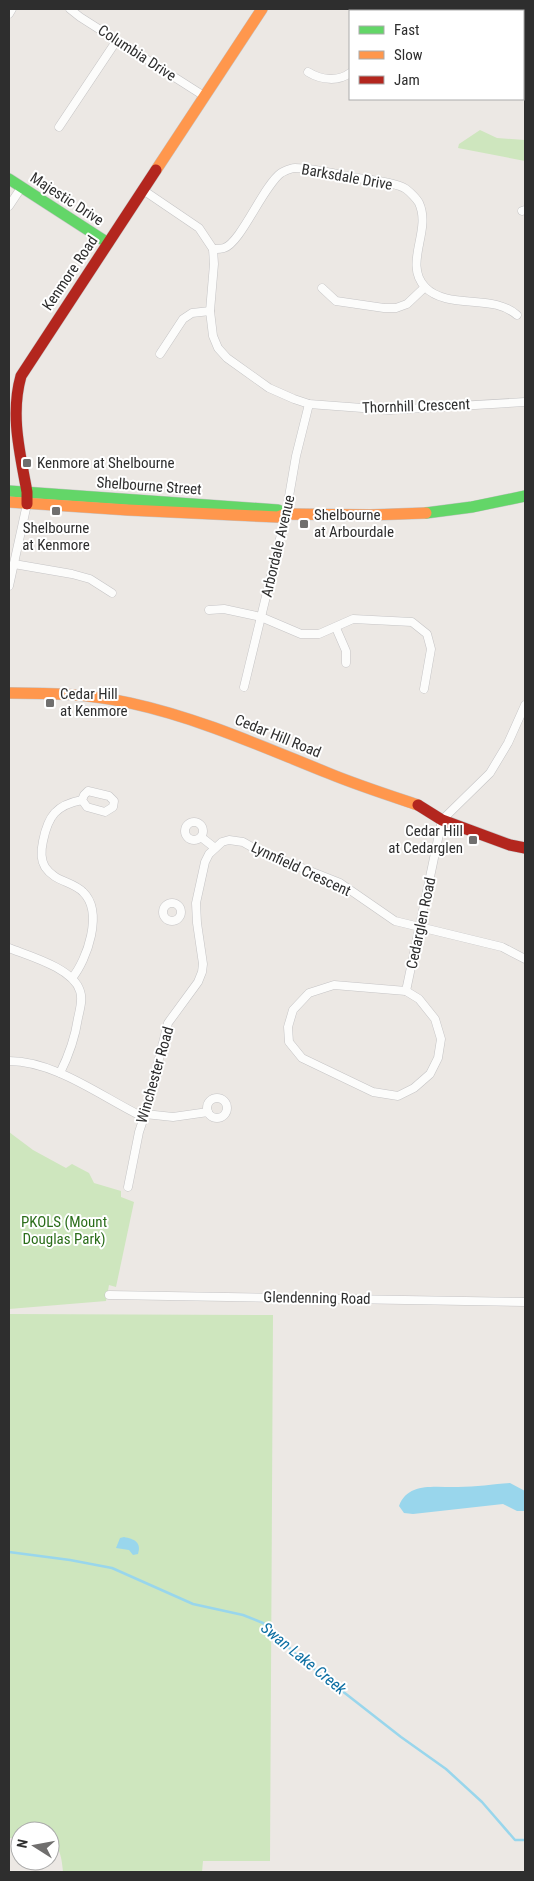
<svg xmlns="http://www.w3.org/2000/svg" width="534" height="1881" font-family="'Roboto Condensed',sans-serif">
  <rect width="100%" height="100%" fill="#ece8e4"/>
  <polygon fill="#e6e0d3" points="359,9 525,9 525,41 523,41 523,11 372,11"/>
  <g fill="#cee6be">
    <polygon points="480,130 497,138 525,140 525,161 458,148 459,144"/>
    <polygon points="9,1132 33,1150 66,1168 72,1164 89,1173 94,1183 121,1191 121,1197 134,1202 116,1287 109,1285 106,1301 9,1309"/>
    <path d="M9 1314 273 1315 270 1861H203L202 1872H63C62 1860 60 1845 50 1838V1831H20V1838H9Z"/>
  </g>
  <g fill="#99d6ec">
    <path d="M510 1483 525 1491V1511H517L503 1504 413 1514 404 1513 399 1506C408 1481 438 1488 458 1487 476 1487 493 1484 510 1483Z"/>
    <path d="M124 1537C134 1539 142 1542 138 1554L133 1555 129 1550 116 1548 120 1538Z"/>
  </g>
  <g fill="none" stroke-linecap="round" stroke-linejoin="round">
    <polyline stroke="#99d6ec" stroke-width="2.5" points="9,1552 70,1560 112,1568 193,1604 243,1615 263,1623 300,1658 401,1737 446,1769 482,1802 515,1840 525,1840"/>
    <defs>
      <g id="street">
        <polyline points="70,9 80,17 204,96"/>
        <polyline points="9,14 12,9"/>
        <path d="M308 72C321 80 338 82 350 73"/>
        <polyline points="523,90 525,90"/>
        <polyline points="59,127 117,40"/>
        <polyline points="143,190 199,228 213,249 214,264 210,311 213,336 218,348 227,358 269,388 294,399 309,404 389,410 525,402"/>
        <polyline points="9,206 21,188"/>
        <polyline points="522,211 525,210"/>
        <path d="M213 249C216 249 221 249 224 248 241 243 263 186 281 173 285 171 290 168 295 168 313 168 332 173 351 177 366 180 393 181 406 189 410 192 417 199 419 203 432 231 403 263 425 287 442 305 475 299 497 305 505 307 511 310 517 315"/>
        <polyline points="322,288 336,301 384,308 396,308 407,304 425,287"/>
        <polyline points="160,354 183,319 192,313 210,311"/>
        <polyline points="14,564 72,574 90,579 112,593"/>
        <polyline points="9,586 27,504"/>
        <polyline points="209,610 224,609 261,617 301,634 319,634 353,619 412,622 427,634 431,649 424,689"/>
        <polyline points="336,628 346,651 346,663"/>
        <polyline points="244,687 286,514 296,456 309,404"/>
        <polygon points="88,791 109,796 114,801 113,807 105,812 87,807 82,800 84,795"/>
        <circle cx="194" cy="831" r="9"/>
        <polyline points="201,837 215,848"/>
        <circle cx="172" cy="912" r="9"/>
        <path d="M9 948C29 956 73 968 80 991 83 999 80 1009 78 1018 75 1038 69 1055 60 1073"/>
        <path d="M72 978C87 960 104 912 83 892 72 881 55 882 45 867 40 859 41 850 43 841 48 816 56 805 82 800"/>
        <polygon points="334,985 406,991 419,999 435,1019 441,1039 438,1058 430,1074 414,1088 398,1096 373,1092 302,1058 289,1042 288,1027 293,1010 309,993"/>
        <polyline points="406,991 442,820 490,773 508,743 525,705"/>
        <path d="M9 1061C54 1061 99 1095 139 1115L145 1114 173 1117 208 1112"/>
        <circle cx="217" cy="1108" r="10"/>
        <polyline points="128,1187 139,1132 145,1114 168,1023 198,982 202,972 203,964 197,923 196,903 205,862 209,854 222,842 229,840 243,842 259,851 340,883 395,921 502,947 525,959"/>
        <polyline points="109,1295 525,1302"/>
      </g>
      <g id="fast">
        <polyline points="9,179 108,243"/>
        <polyline points="9,491 278,510 285,513"/>
        <polyline points="426,513 472,507 525,496"/>
      </g>
      <g id="slow">
        <polyline points="156,170 262,9"/>
        <polyline points="9,502 128,510 278,517 286,514 370,515 426,513"/>
        <path d="M9 693C50 693 90 694 130 703 199 718 263 747 328 773 357 785 388 795 418 805"/>
      </g>
      <g id="jam">
        <path d="M27 504V492C20 453 10 415 21 376L156 170"/>
        <polyline points="418,805 442,820 510,845 525,848"/>
      </g>
    </defs>
    <use href="#street" stroke="#c5c4c5" stroke-width="9"/>
    <use href="#fast" stroke="#c5c4c5" stroke-width="12"/>
    <use href="#slow" stroke="#c5c4c5" stroke-width="12"/>
    <use href="#jam" stroke="#c5c4c5" stroke-width="12"/>
    <use href="#street" stroke="#fcfcfb" stroke-width="8"/>
    <use href="#fast" stroke="#63d668" stroke-width="11"/>
    <use href="#slow" stroke="#ff974d" stroke-width="11"/>
    <use href="#jam" stroke="#b3261e" stroke-width="11"/>
  </g>
  <g fill="#706f6e" stroke="#fff" stroke-width="2">
    <rect x="22" y="458" width="10" height="10" rx="2.5"/>
    <rect x="51" y="506" width="10" height="10" rx="2.5"/>
    <rect x="299" y="519" width="10" height="10" rx="2.5"/>
    <rect x="45" y="698" width="10" height="10" rx="2.5"/>
    <rect x="468" y="835" width="10" height="10" rx="2.5"/>
  </g>
  <g text-anchor="middle" stroke-width="4" stroke-linejoin="round" paint-order="stroke">
    <g font-size="15" fill="#2e2e2e" stroke="#fff">
      <text transform="translate(137 53) rotate(33)" y="5">Columbia Drive</text>
      <text transform="translate(347 177) rotate(10)" y="5">Barksdale Drive</text>
      <text transform="translate(67 199) rotate(33)" y="5">Majestic Drive</text>
      <text transform="translate(70 273) rotate(-56)" y="5">Kenmore Road</text>
      <text transform="translate(416 406) rotate(-2)" y="5">Thornhill Crescent</text>
      <text transform="translate(149 486) rotate(4)" y="5">Shelbourne Street</text>
      <text transform="translate(278 546) rotate(-77)" y="5">Arbordale Avenue</text>
      <text transform="translate(278 736) rotate(22)" y="5">Cedar Hill Road</text>
      <text transform="translate(301 869) rotate(25)" y="5">Lynnfield Crescent</text>
      <text transform="translate(421 923) rotate(-78)" y="5">Cedarglen Road</text>
      <text transform="translate(155 1075) rotate(-74)" y="5">Winchester Road</text>
      <text transform="translate(317 1298) rotate(1)" y="5">Glendenning Road</text>
    </g>
    <g font-size="15" fill="#2e2e2e" stroke="#fff" text-anchor="start">
      <text x="37" y="468">Kenmore at Shelbourne</text>
      <text x="314" y="520">Shelbourne<tspan x="314" dy="17">at Arbourdale</tspan></text>
      <text x="56" y="533" text-anchor="middle">Shelbourne<tspan x="56" dy="17">at Kenmore</tspan></text>
      <text x="60" y="699">Cedar Hill<tspan x="60" dy="17">at Kenmore</tspan></text>
      <text x="463" y="836" text-anchor="end">Cedar Hill<tspan x="463" dy="17">at Cedarglen</tspan></text>
    </g>
    <g font-size="15" fill="#2c6e1b" stroke="#fff">
      <text x="64" y="1227">PKOLS (Mount<tspan x="64" dy="17">Douglas Park)</tspan></text>
    </g>
    <g font-size="16" font-style="italic" fill="#0d6fa3" stroke="#fff">
      <text transform="translate(304 1658) rotate(39)" y="6">Swan Lake Creek</text>
    </g>
  </g>
  <rect width="534" height="1881" fill="none" stroke="#2e2e2e" stroke-width="20"/>
  <rect x="349" y="10" width="175" height="90" fill="#ffffff" stroke="#ababab"/>
  <rect x="359" y="26" width="25" height="8" fill="#63d668" stroke="#ababab"/>
  <text x="394" y="35" font-size="15" fill="#2e2e2e">Fast</text>
  <rect x="359" y="51" width="25" height="8" fill="#ff974d" stroke="#ababab"/>
  <text x="394" y="60" font-size="15" fill="#2e2e2e">Slow</text>
  <rect x="359" y="76" width="25" height="8" fill="#b3261e" stroke="#ababab"/>
  <text x="394" y="85" font-size="15" fill="#2e2e2e">Jam</text>
  <g transform="translate(35 1846) rotate(281)"><circle r="24" fill="#ffffff" stroke="#ababab"/>
  <path d="M0-4L9 19L0 12L-9 19Z" fill="#706f6e"/>
  <text y="-8" font-size="14" font-weight="bold" text-anchor="middle" fill="#2e2e2e">N</text>
  </g>
</svg>
